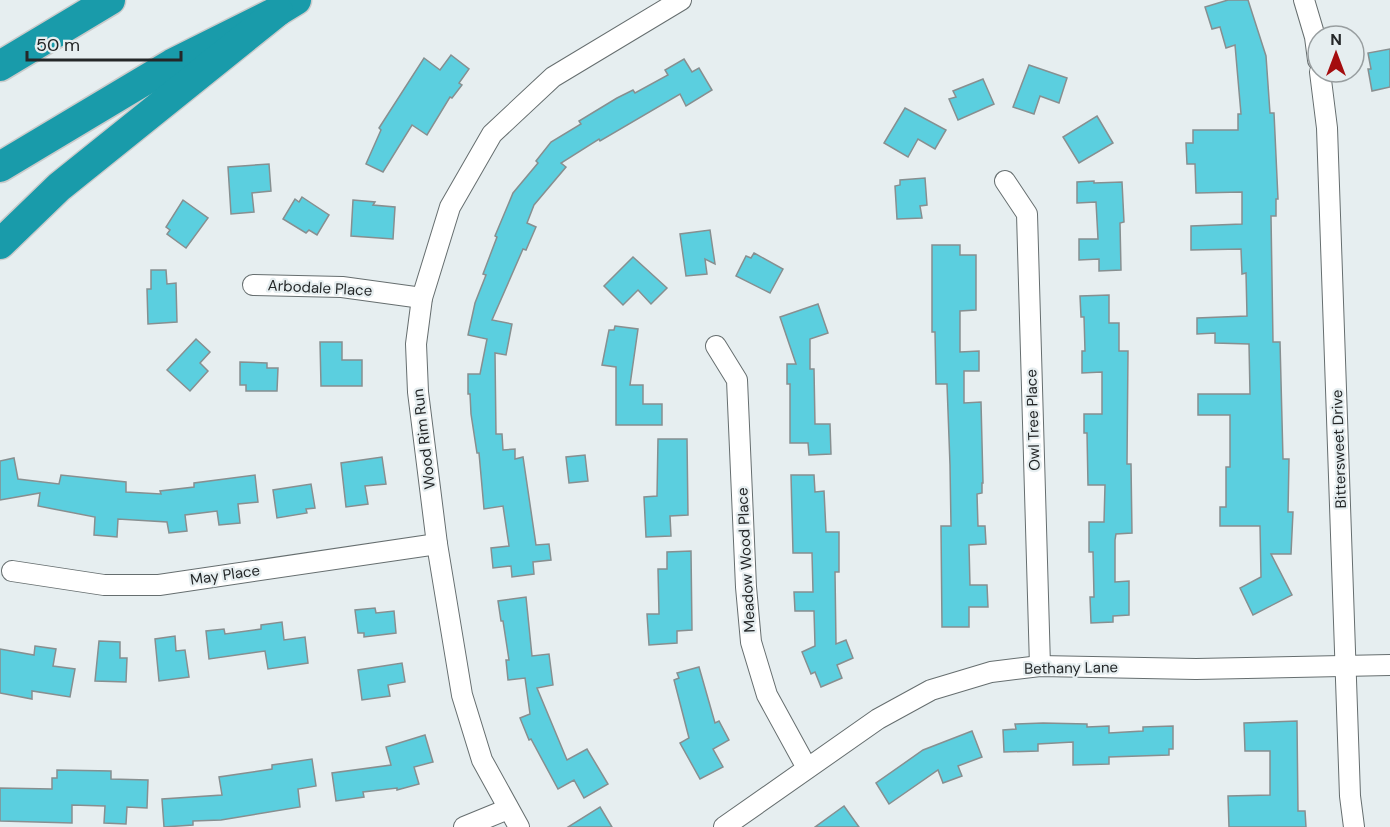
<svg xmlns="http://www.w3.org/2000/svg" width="1390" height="827" font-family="'DM Sans',sans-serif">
  <rect width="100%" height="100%" fill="#e6eef0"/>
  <g fill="#5bcfdf" stroke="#878f90" stroke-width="1.5">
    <polygon points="1228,0 1248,0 1266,56 1270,113 1274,113 1278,199 1276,199 1276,216 1271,216 1273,342 1280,342 1283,459 1289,459 1288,512 1293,512 1291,554 1271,554 1292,595 1253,615 1240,588 1261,577 1260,526 1220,526 1220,507 1226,507 1226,467 1230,467 1230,415 1198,415 1198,394 1250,394 1249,344 1215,343 1215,333 1197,334 1197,318 1247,316 1246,273 1242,274 1241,249 1191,250 1191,226 1242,224 1242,192 1196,193 1195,164 1187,164 1186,143 1193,143 1193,130 1238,130 1238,114 1241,114 1235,45 1226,48 1220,27 1212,29 1205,7"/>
    <polygon points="1390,49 1390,87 1372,91 1368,69 1371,69 1368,53"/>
    <polygon points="451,55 469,69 459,83 462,85 452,98 450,97 427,135 412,125 383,172 366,164 381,130 379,128 424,58 440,70"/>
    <polygon points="684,59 692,72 699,68 712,90 686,106 680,94 600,141 599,139 561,163 566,167 534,205 527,223 536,227 526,250 523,249 492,320 512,324 506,355 495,353 496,434 502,434 503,450 515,449 515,459 523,457 536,545 549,544 551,560 533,562 534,574 512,577 511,566 493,568 491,548 509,546 503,506 484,509 479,453 477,453 471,414 470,394 468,394 468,374 480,374 487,339 468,335 475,303 486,275 483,274 497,237 495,236 513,193 538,163 536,161 551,142 581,124 579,121 617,98 633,90 635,93 668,75 665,70"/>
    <polygon points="1029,65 1067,78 1059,103 1040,96 1034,114 1013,107"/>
    <polygon points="983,79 994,104 958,120 949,99 956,97 953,91"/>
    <polygon points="905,108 946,130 935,149 918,139 908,157 884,143"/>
    <polygon points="1097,116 1113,143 1079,163 1063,137"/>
    <polygon points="269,164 271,191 252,193 254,212 231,214 228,167"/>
    <polygon points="925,178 927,205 920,206 922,218 897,219 895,186 900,185 900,180"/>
    <polygon points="1094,181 1094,183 1122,182 1124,222 1120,223 1121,270 1099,271 1099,259 1079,260 1079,239 1098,239 1096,202 1077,203 1077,182"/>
    <polygon points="302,197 329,215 317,235 309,230 306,233 283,219 295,199 299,202"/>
    <polygon points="183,200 208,218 186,248 167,234 170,230 166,227"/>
    <polygon points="353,200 375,202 373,205 395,207 393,239 351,236"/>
    <polygon points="710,230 715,264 705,259 707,274 686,276 680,234"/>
    <polygon points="932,245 960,245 960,255 976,255 976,310 960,311 960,352 979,351 979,371 964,371 964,403 981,402 983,483 982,483 982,493 977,494 978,526 985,526 986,544 969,545 970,585 987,585 988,607 969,607 969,627 942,627 941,526 951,526 950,465 947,384 936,384 935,332 932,332"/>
    <polygon points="754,253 783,269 770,293 736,276 746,256 751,258"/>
    <polygon points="633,257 667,288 651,304 638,290 623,305 604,286"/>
    <polygon points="151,270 166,270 167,284 176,283 177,322 148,324 147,289 151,289"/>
    <polygon points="1109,295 1109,323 1119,323 1119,351 1128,351 1127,464 1131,464 1132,533 1116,534 1115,540 1115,582 1129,581 1129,615 1113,616 1113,622 1091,623 1090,597 1094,597 1093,552 1089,552 1089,522 1104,522 1105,485 1088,485 1087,433 1084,433 1084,414 1102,414 1102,372 1082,373 1082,351 1085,351 1084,317 1081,317 1080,296"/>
    <polygon points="818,304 828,333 810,339 810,369 814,369 815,424 830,424 831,454 809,455 808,443 790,443 790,384 787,384 787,364 796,364 780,317"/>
    <polygon points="615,326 638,329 630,385 643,385 643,404 662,404 662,425 616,425 616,367 602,365 609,330 614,330"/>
    <polygon points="196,339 210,352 200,363 208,371 190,391 167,370"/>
    <polygon points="320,342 342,342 342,360 362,360 362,386 321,386"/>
    <polygon points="240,362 267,363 267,368 278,368 277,391 246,391 246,385 240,385"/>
    <polygon points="658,439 687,439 688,515 670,516 671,536 646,537 644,497 657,496"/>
    <polygon points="585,455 588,481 569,483 566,457"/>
    <polygon points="382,457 386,484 365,486 368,504 346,507 341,463"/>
    <polygon points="14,458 18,479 59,484 61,475 126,482 126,492 161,494 160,491 194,487 194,483 255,475 258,502 238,504 240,523 219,525 217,511 185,515 187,531 169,533 167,522 118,519 117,537 94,535 95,517 38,506 40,493 0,500 0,461"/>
    <polygon points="791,475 814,475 815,492 824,491 826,532 839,532 839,572 835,572 836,644 846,640 853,658 837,665 842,678 821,687 815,672 811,674 802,652 815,646 814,611 795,611 794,592 813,592 812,553 793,553"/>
    <polygon points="311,484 315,508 306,509 307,513 277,518 273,490"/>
    <polygon points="691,551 692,630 677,631 677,643 649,645 647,614 659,614 658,569 667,569 667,552"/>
    <polygon points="526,597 532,656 549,654 553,685 537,688 567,760 587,749 608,784 584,798 574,780 558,789 531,739 529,740 520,718 530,714 525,678 508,680 506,660 509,660 503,621 501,621 498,601"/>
    <polygon points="375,608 376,613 394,611 396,633 364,637 364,633 358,633 355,610"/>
    <polygon points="282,622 284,640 305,637 308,663 268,669 265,651 209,659 206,631 224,629 225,634 261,629 261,625"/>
    <polygon points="175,636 176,651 185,650 189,677 159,681 155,639"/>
    <polygon points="99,641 120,642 120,658 127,658 126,682 95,681"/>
    <polygon points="35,646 56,649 53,666 75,669 70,697 32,691 32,699 0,693 0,649 34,655"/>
    <polygon points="402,663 405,682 388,685 390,696 362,700 358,670"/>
    <polygon points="699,667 715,723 719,721 729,740 713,749 723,767 700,779 680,743 689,738 674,680 679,678 677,673"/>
    <polygon points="1297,721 1298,811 1305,811 1306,827 1229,827 1228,796 1270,795 1270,751 1245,751 1244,723"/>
    <polygon points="1043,723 1087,724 1087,727 1109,726 1109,733 1143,731 1143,727 1173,726 1173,749 1169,749 1169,755 1109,757 1109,764 1073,765 1073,742 1038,744 1038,751 1004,752 1003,730 1016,729 1015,724"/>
    <polygon points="972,731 982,757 958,766 962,776 943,783 938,770 889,804 876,783 923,750"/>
    <polygon points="425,735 433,762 414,767 419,784 397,790 397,788 363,792 364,797 336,801 332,773 391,765 386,747"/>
    <polygon points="312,759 316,786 298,789 300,807 221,820 193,821 193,825 164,827 162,799 222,795 219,777 272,769 272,765"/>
    <polygon points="57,770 111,771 111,779 148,780 147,808 127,807 126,824 104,823 105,806 72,805 72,823 0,821 0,788 52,789 52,778 57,778"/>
    <polygon points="844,806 859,827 815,827"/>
    <polygon points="600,807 612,827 568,827"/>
  </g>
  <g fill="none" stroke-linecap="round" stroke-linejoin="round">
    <defs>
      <g id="minor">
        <polyline points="1304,0 1315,37 1318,60"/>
        <polyline points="1320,72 1327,128 1350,796 1354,827"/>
        <polyline points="1005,181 1027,214 1040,666"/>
        <polyline points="253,285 342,287 422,298"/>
        <polyline points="716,346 737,380 746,587 751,642 767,695 807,768"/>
        <polyline points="12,571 104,585 159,585 437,544"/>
        <polyline points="464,827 508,809"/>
        <polyline points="519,827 482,760 462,695 437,544 418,392 416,344 422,298 450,207 492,134 553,77 681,0"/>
        <polyline points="724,827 878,719 931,690 991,672 1040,666 1196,669 1390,665"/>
      </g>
      <g id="highway">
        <polyline points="0,66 110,0"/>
        <polyline points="0,167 172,64 278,11 296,0"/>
        <polyline points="0,244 59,187 278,11"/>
      </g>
    </defs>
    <use href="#minor" stroke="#666e6f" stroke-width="22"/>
    <use href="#highway" stroke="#cacbcb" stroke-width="33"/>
    <use href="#minor" stroke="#fff" stroke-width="20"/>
    <use href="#highway" stroke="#199baa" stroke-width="30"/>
  </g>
  <g text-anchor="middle" stroke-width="4.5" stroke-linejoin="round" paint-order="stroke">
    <g font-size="15" fill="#242728" stroke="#e6eef0">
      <text transform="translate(320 288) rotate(3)" y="5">Arbodale Place</text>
      <text transform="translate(1033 420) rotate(-92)" y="5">Owl Tree Place</text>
      <text transform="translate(424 439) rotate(-97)" y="5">Wood Rim Run</text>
      <text transform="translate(1339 449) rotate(-92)" y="5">Bittersweet Drive</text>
      <text transform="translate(746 560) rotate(-93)" y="5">Meadow Wood Place</text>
      <text transform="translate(225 575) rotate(-8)" y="5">May Place</text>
      <text transform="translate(1071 668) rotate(-1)" y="5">Bethany Lane</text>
    </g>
  </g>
  <g transform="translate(1336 54)"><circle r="28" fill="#e6eef0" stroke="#989ea0" stroke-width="1.5"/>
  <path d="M0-4.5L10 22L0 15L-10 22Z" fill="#a40d0f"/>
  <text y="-9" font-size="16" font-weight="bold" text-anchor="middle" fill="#242728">N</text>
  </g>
  <path d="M27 51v9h154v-9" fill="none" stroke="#242728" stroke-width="3"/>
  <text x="36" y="51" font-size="18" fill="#242728" stroke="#e6eef0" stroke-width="4.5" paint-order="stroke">50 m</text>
</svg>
